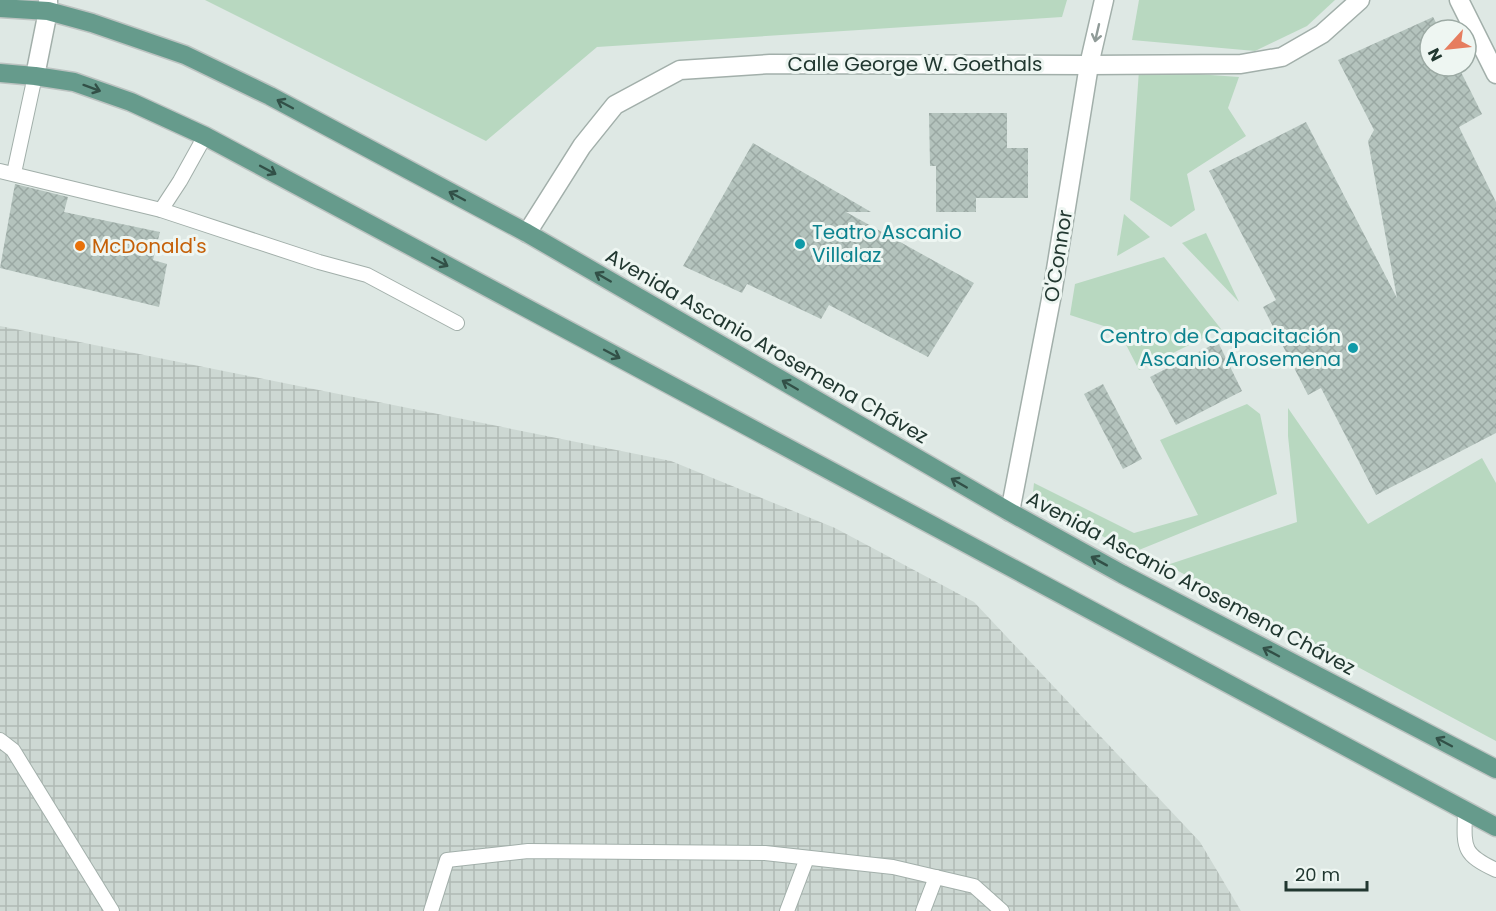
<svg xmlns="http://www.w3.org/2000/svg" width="1496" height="911" font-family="Poppins,sans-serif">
  <defs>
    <pattern id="industrial-grid" width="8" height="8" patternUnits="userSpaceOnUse" patternTransform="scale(1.5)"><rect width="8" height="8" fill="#cdd8d3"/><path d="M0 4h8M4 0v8" fill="none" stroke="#b0bab5"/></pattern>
    <pattern id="building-cross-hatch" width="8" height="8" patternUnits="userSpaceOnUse" patternTransform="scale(1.5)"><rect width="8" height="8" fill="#b4c3bd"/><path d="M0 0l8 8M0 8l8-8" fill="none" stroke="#9aa8a3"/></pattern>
  </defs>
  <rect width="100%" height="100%" fill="#dee8e4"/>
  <polygon fill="url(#industrial-grid)" points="0,326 671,461 835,528 974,602 1200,842 1241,911 0,911"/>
  <g fill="#b8d8c0">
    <polygon points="205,0 1067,0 1062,17 597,47 486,141"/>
    <polygon points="1139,0 1335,0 1307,26 1255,51 1132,40"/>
    <polygon points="1139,70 1239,77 1228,108 1246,136 1187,174 1195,210 1171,227 1130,200"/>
    <polygon points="1124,214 1150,237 1117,256"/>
    <polygon points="1206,233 1239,302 1182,243"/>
    <polygon points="1164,257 1221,329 1139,370 1119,331 1070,315 1075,284"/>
    <polygon points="1247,404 1260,414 1277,494 1134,552 1032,501 1034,483 1134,533 1198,515 1160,440"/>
    <polygon points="1288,408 1368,524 1482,458 1496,483 1496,741 1167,565 1297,522 1288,436"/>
  </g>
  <g fill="url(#building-cross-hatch)">
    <polygon points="1433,17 1440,30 1430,30 1430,66 1458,66 1482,114 1459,127 1496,202 1496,433 1376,495 1321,388 1308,395 1263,307 1276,300 1209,171 1306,122 1397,298 1368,141 1374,130 1338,60"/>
    <polygon points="929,113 1007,113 1007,148 1028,148 1028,198 976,198 976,212 936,212 936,166 930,166"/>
    <polygon points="753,143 871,212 846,212 974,283 928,357 829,305 821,319 747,284 742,293 683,266"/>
    <polygon points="15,184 68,197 64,212 160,232 153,260 167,264 159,307 0,268"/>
    <polygon points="1218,342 1242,391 1176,425 1150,377"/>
    <polygon points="1103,384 1142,459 1123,469 1084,394"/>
  </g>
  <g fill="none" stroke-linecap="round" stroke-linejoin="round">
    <defs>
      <g id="service">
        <polyline points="0,171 161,210 319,262 367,275 457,323"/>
        <polyline points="14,173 35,76"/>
        <polyline points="161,210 180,181 205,136"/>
        <polyline points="0,740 13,750 112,911"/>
        <path d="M1465 812C1464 848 1462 854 1496 870"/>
        <polyline points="431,911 447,860 528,851 765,853 893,867 974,886 1002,911"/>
        <polyline points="787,911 807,858"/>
        <polyline points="923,911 936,877"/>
      </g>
      <g id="minor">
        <polyline points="1459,0 1496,74"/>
        <polyline points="527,233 582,146 615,105 680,70 770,64 1089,65 1241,64 1282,57 1322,34 1360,0"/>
        <polyline points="1010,512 1052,294 1089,65 1104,0"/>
      </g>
      <polyline id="tertiary" points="35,76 48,11 48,0"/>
      <g id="primary">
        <polyline points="0,8 48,11 92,23 185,55 270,96 527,233 1010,512 1122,574 1496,769"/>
        <polyline points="0,73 35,76 74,82 131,102 205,136 1496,827"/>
      </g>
    </defs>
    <use href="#service" stroke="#a2afaa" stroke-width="16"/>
    <use href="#minor" stroke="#a2afaa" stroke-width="21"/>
    <use href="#tertiary" stroke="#a2afaa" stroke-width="21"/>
    <use href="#primary" stroke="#bcc3c1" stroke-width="21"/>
    <use href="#service" stroke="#fff" stroke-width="14"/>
    <use href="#minor" stroke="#fff" stroke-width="18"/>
    <use href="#tertiary" stroke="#fff" stroke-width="18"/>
    <use href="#primary" stroke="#669b8c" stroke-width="18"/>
  </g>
  <defs><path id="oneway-shaft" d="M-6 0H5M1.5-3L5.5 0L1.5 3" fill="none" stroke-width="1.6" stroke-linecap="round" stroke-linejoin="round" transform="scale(1.5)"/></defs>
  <use stroke="#909b98" href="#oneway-shaft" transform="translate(1097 33) rotate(103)"/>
  <g stroke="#325047">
    <use href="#oneway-shaft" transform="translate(92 88) rotate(20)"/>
    <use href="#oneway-shaft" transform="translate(285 104) rotate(-152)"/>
    <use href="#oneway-shaft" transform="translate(268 170) rotate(28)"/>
    <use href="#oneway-shaft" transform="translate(457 196) rotate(-152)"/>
    <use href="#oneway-shaft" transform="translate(440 262) rotate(28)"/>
    <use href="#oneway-shaft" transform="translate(603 277) rotate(-150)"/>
    <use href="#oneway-shaft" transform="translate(612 354) rotate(28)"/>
    <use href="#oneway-shaft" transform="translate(790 385) rotate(-150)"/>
    <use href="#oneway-shaft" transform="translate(959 483) rotate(-150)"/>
    <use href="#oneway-shaft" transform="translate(1099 561) rotate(-151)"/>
    <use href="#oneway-shaft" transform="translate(1271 652) rotate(-152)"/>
    <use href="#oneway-shaft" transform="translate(1444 742) rotate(-152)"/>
  </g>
  <g fill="#0f9aa8" stroke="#eef6f2" stroke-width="2">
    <circle cx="800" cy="244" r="6"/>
    <circle cx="1353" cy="348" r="6"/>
  </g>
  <circle fill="#e8710a" stroke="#eef6f2" stroke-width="2" cx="80" cy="246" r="6"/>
  <g text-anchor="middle" stroke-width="6" stroke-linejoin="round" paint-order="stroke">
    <g font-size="20" fill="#213730" stroke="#eef6f2">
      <text x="915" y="71">Calle George W. Goethals</text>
      <text transform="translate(1058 256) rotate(-81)" y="7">O'Connor</text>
      <text transform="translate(767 346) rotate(30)" y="7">Avenida Ascanio Arosemena Chávez</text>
      <text transform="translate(1191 583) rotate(28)" y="7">Avenida Ascanio Arosemena Chávez</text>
    </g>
    <g font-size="20" fill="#0d838f" stroke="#eef6f2" text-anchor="start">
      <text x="812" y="239">Teatro Ascanio<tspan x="812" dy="23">Villalaz</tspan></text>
      <text x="1341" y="343" text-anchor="end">Centro de Capacitación<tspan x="1341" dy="23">Ascanio Arosemena</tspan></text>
    </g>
    <g font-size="20" fill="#c56008" stroke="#eef6f2" text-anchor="start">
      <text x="92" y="253">McDonald's</text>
    </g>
  </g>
  <g transform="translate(1448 48) rotate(243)"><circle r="28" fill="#eef6f2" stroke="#9caaa4" stroke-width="1.5"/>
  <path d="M0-4.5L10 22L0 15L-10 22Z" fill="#e67d5f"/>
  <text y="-9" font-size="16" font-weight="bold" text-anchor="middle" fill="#213730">N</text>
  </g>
  <path d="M1286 881v9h81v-9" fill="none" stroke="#213730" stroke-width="3"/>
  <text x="1295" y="881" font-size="18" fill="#213730" stroke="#eef6f2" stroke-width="4.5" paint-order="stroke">20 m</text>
</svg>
